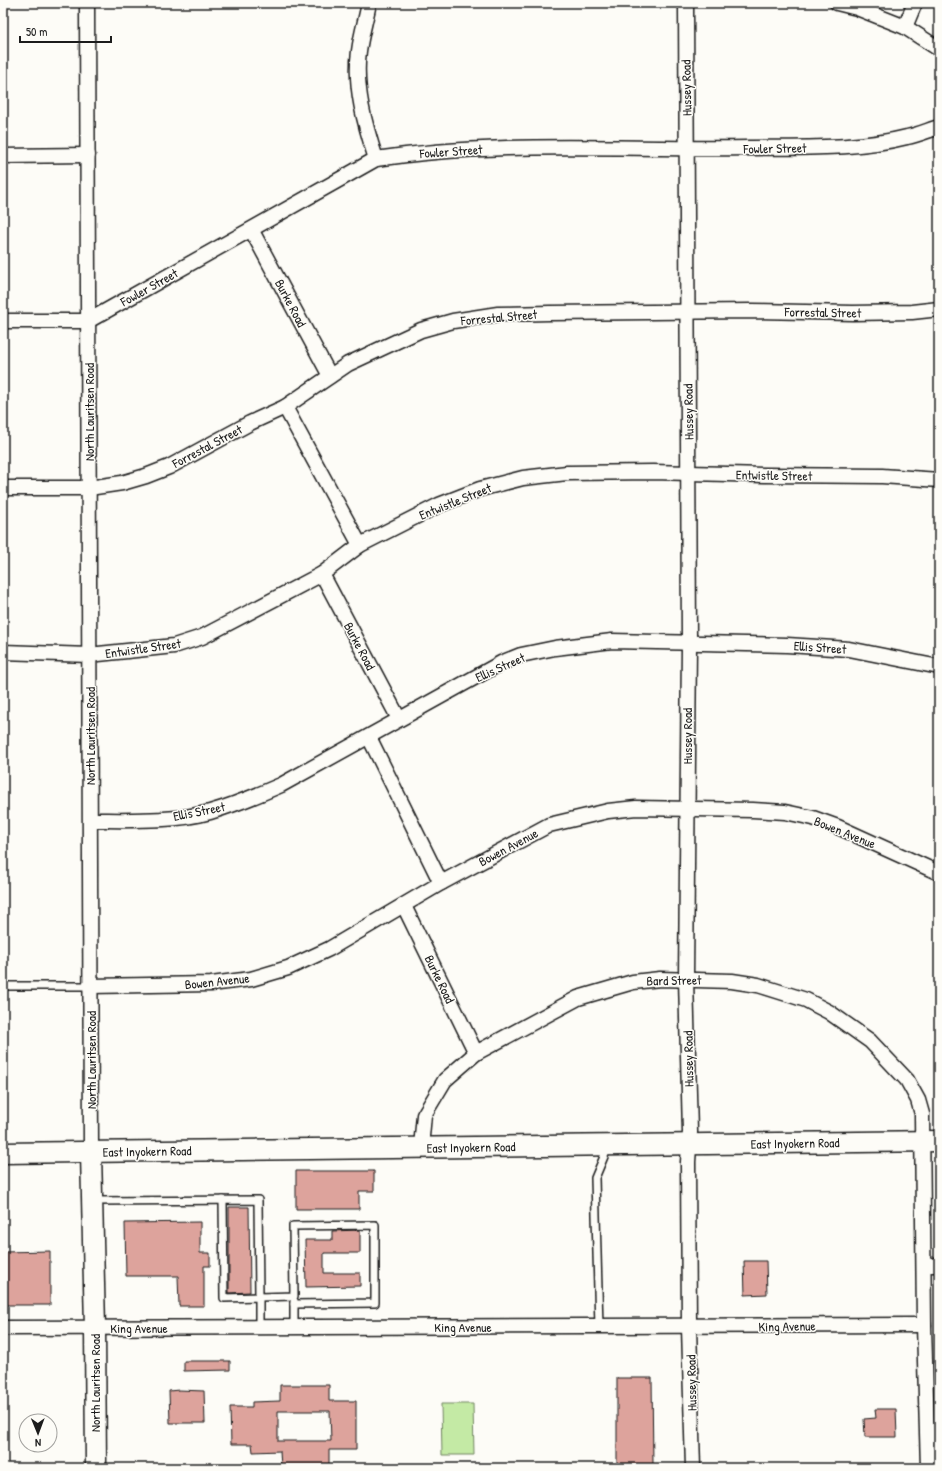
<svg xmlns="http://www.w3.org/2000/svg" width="942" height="1471" font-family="'Patrick Hand',sans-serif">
  <rect width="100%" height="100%" fill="#fdfcf7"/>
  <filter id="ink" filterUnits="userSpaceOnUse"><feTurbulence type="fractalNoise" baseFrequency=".025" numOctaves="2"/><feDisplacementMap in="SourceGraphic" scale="8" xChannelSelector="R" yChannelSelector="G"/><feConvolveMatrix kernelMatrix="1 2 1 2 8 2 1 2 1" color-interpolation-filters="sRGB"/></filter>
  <g filter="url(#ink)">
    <polygon fill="#c4eaa5" stroke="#708360" points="441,1404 473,1404 474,1455 442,1455"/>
    <g fill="#dda39c" stroke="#1c1c1c" fill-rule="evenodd">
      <polygon points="296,1171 374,1171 374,1191 359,1191 359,1209 296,1209"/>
      <polygon points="229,1207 249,1207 250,1292 229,1293"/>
      <polygon points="200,1222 200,1253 210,1253 210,1266 204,1266 204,1306 179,1306 178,1276 126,1276 125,1223"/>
      <polygon points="360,1230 360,1253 324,1253 324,1273 360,1273 360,1286 306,1287 305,1240 332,1240 332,1231"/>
      <polygon points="50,1251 50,1305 3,1305 3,1252"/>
      <polygon points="744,1261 766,1261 767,1294 745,1295"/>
      <polygon points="184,1361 230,1361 230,1370 184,1371"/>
      <polygon points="617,1378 652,1378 653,1465 617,1467"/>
      <path d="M280 1385H329V1401H356V1450H329V1467H281L280 1451 253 1452 252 1444H231L230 1407H252V1402L280 1401ZM278 1411H330L331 1441H278Z"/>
      <polygon points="179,1390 204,1391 205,1423 170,1423 169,1391"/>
      <polygon points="875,1409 896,1409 897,1437 865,1437 864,1419 876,1418"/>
    </g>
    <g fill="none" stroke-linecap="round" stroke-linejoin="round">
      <defs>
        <g id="lane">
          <polyline points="3,986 90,986"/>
          <polyline points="223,1200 224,1298 259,1297 259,1328"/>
          <polyline points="94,1201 258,1200 259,1297 294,1296 293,1226 375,1225 375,1303 294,1304"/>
          <polyline points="294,1301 294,1328"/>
          <polyline points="599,1327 595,1178 608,1147"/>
        </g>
        <g id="street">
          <polyline points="87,3 91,1152"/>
          <path d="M369 3C366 19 361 35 359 51 354 87 365 125 376 159"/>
          <polyline points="686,3 689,644 686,979 690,1132 688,1162 689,1327 693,1468"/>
          <polyline points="837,3 857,8 905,27 939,49"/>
          <polyline points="905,27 915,3"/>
          <polyline points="3,156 88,155"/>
          <polyline points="252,231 330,376"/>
          <path d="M3 321H88L376 159C499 140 624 150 748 148 801 147 856 150 907 137 918 135 929 130 939 127"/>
          <polyline points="285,407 360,545"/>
          <polyline points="3,488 89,488 122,483 146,476 169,467 250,423 285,407 348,364 421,330 453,321 498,314 550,313 752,311 853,313 912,312 939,309"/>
          <polyline points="322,574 399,719"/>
          <polyline points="3,652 89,655 174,646 202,637 322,574 360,545 439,505 480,489 523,478 567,473 653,472 764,475 882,476 939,480"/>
          <polyline points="369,737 441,883"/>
          <path d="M91 820C127 820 175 822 210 812 234 805 258 795 281 785L501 663 521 655 555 648 612 641 787 645 849 649 939 667"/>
          <polyline points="404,906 476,1053"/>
          <polyline points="90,986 211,984 251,979 288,968 329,949 441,883 549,825 608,811 636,808 753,810 785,812 813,818 838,827 939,873"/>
          <polyline points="421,1147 424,1115 445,1080 476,1053 578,998 633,982 660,979 732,981 758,985 806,1000 829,1012 870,1041 907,1080 918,1100 922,1114 924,1325 928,1468"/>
          <polyline points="924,1265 939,1265"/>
          <polyline points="3,1328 924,1325"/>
        </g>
        <g id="secondary">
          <polyline points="91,1152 95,1328 96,1468"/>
          <polyline points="3,1153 939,1141"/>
        </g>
      </defs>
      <use href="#lane" stroke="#1c1c1c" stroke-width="10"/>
      <use href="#street" stroke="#1c1c1c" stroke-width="17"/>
      <use href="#secondary" stroke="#1c1c1c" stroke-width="23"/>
      <use href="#lane" stroke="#fdfcf7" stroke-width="7"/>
      <use href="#street" stroke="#fdfcf7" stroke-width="14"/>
      <use href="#secondary" stroke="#fdfcf7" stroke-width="20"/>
    </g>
  </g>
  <g text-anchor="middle" stroke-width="3" stroke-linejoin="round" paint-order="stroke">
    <g font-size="13" fill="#1c1c1c" stroke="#fdfcf7">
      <text transform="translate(686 88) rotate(-91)" y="5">Hussey Road</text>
      <text transform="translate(775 148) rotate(-1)" y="5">Fowler Street</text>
      <text transform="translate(451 151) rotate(-4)" y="5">Fowler Street</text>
      <text transform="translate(149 287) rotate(-29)" y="5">Fowler Street</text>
      <text transform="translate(291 303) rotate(62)" y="5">Burke Road</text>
      <text transform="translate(823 312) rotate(1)" y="5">Forrestal Street</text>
      <text transform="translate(499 317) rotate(-5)" y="5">Forrestal Street</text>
      <text transform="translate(89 412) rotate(-90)" y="5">North Lauritsen Road</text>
      <text transform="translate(688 412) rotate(-91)" y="5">Hussey Road</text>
      <text transform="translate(207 446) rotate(-28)" y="5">Forrestal Street</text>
      <text transform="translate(774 475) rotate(1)" y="5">Entwistle Street</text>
      <text transform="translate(455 501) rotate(-22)" y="5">Entwistle Street</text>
      <text transform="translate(360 646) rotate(62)" y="5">Burke Road</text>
      <text transform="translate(820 647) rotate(4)" y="5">Ellis Street</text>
      <text transform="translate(143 648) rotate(-8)" y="5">Entwistle Street</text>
      <text transform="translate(500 667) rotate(-24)" y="5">Ellis Street</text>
      <text transform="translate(90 736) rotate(-90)" y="5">North Lauritsen Road</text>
      <text transform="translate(687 736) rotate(-90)" y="5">Hussey Road</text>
      <text transform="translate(199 811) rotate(-11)" y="5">Ellis Street</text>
      <text transform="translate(845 832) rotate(22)" y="5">Bowen Avenue</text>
      <text transform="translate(508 847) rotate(-28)" y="5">Bowen Avenue</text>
      <text transform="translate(440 979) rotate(64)" y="5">Burke Road</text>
      <text transform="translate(674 980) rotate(-1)" y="5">Bard Street</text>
      <text transform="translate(217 981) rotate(-6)" y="5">Bowen Avenue</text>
      <text transform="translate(688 1059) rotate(-91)" y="5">Hussey Road</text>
      <text transform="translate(91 1060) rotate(-90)" y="5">North Lauritsen Road</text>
      <text transform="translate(795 1143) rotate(-1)" y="5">East Inyokern Road</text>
      <text transform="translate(471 1147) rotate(-1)" y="5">East Inyokern Road</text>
      <text transform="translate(147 1151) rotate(-1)" y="5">East Inyokern Road</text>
      <text transform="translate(787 1326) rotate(-1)" y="5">King Avenue</text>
      <text x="463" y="1332">King Avenue</text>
      <text x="139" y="1333">King Avenue</text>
      <text transform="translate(95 1383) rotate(-90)" y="5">North Lauritsen Road</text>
      <text transform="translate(691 1383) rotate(-91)" y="5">Hussey Road</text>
    </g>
  </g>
  <rect width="942" height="1471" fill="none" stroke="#fdfcf7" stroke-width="16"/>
  <rect x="8" y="8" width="926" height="1455" fill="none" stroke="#1c1c1c" stroke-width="1.5" filter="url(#ink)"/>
  <g transform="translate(38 1433) rotate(179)"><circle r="19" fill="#fdfcf7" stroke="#a3a29f"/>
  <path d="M0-3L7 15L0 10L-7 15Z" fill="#1c1c1c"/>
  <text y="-6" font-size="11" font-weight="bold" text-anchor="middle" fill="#1c1c1c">N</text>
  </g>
  <path d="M20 36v6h91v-6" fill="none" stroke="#1c1c1c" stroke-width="2"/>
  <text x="26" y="36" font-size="12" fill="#1c1c1c" stroke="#fdfcf7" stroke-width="3" paint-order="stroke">50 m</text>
</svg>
